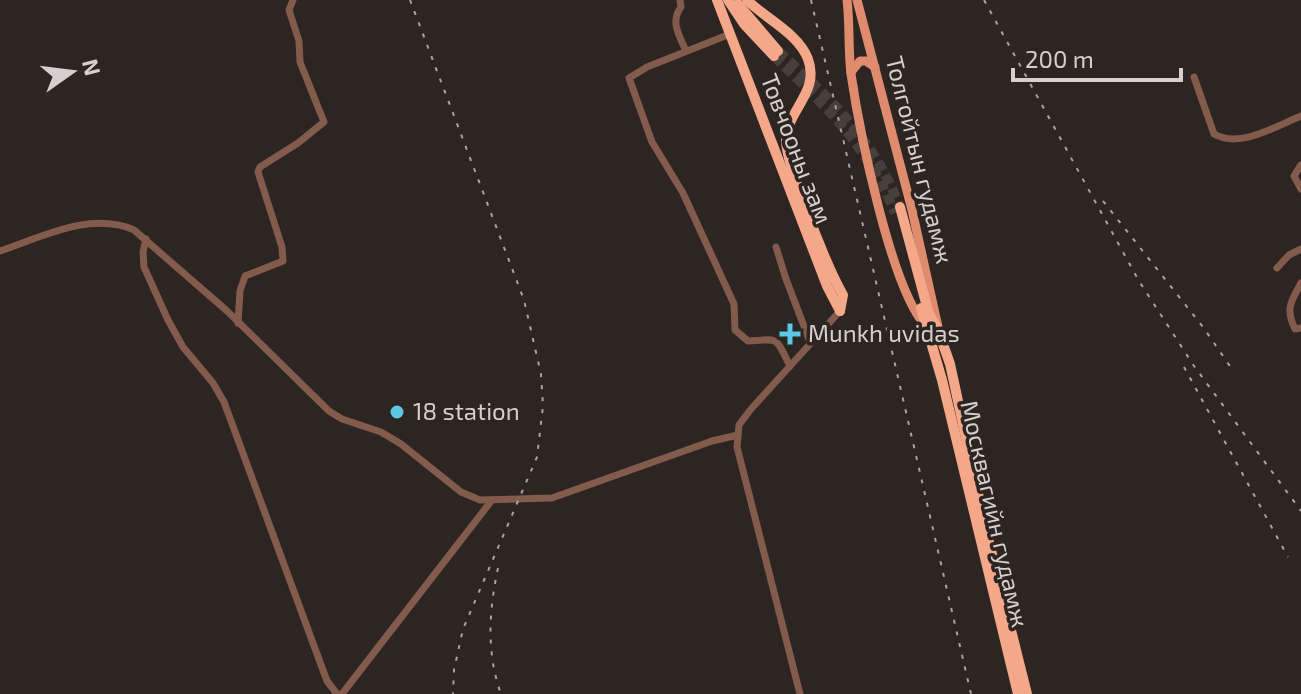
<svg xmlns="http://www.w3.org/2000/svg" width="1301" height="694" font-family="'Exo 2',sans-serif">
  <rect width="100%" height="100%" fill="#2d2522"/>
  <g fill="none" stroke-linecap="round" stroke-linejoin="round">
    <g stroke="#463f3c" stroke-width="10" stroke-dasharray="10 5" stroke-linecap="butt">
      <path d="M778 51C832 100 873 138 900 207"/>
      <path d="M774 56C826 107 866 143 895 213"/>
    </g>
    <g stroke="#825b4c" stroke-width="7">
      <path d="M680 0 681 7C670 22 679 35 686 51"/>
      <path d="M730 34 647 67 629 78 652 142 683 193 734 304 735 330 748 341C780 339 775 336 790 366"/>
      <path d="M1194 77 1214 134C1240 149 1276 126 1301 116"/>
      <polyline points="1301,165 1294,176 1301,189"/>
      <polyline points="146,239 143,252 144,267 168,320 183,347 213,383 224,402 327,681 337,694"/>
      <polyline points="776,247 786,279 810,342"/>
      <path d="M0 251C42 237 90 211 134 230L226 310 329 411 342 419 381 432 401 444 461 492 480 500 552 498 712 441 738 435"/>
      <polyline points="1277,268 1289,255 1301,249"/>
      <path d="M1301 283C1291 302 1285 308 1295 329L1301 328"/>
      <polyline points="238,323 240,291 245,276 283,261 282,247 258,172 260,167 298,143 324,122 300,62 299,41 289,10 293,0"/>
      <polyline points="342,694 492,500"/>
      <polyline points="800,694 737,447 739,425 751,409 840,311"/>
    </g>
    <g stroke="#de8c6d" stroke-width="9">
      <path d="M847 0C850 24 848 49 851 74 859 128 891 290 926 326"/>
      <polyline points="857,0 912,210 938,327"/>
      <polyline points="851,72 860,61 866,61 875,67"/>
    </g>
    <g stroke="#f5a789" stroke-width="10">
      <polyline points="717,0 827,286 840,311"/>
      <polyline points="728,0 744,24 774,56"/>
      <path d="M747 0C766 19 798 33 808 59 820 92 788 109 786 139 785 164 829 271 843 295L840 311"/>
      <polyline points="738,4 778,51"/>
      <polyline points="900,207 929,314 938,330 950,364 986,530 1027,694"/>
      <polyline points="921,308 942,380 1018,694"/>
    </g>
    <g stroke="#aaa4a2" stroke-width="2" stroke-dasharray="4 8" stroke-linecap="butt">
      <polyline points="410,0 524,300 541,374 543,406 537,457 463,629 454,670 453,694"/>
      <polyline points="811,0 971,694"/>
      <polyline points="984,0 1139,281 1194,366 1301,511"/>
      <polyline points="1103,201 1203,327 1234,372"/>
      <polyline points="1184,367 1288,557"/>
      <path d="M498 568C489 611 486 652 501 694"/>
    </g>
  </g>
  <g fill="#5dc7e8" stroke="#2d2522" stroke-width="3">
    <path d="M786 322h8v8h8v8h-8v8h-8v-8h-8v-8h8z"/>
    <circle cx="397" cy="412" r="8"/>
  </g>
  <g text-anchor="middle" stroke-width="7" stroke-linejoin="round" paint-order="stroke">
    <g font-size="24" fill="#d5d0ce" stroke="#2d2522">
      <text transform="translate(796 149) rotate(69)" y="8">Товчооны зам</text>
      <text transform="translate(919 160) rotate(76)" y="8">Толгойтын гудамж</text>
      <text transform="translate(994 514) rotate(77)" y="8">Москвагийн гудамж</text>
    </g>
    <g font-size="24" fill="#d5d0ce" stroke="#2d2522" text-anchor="start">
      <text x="808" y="342">Munkh uvidas</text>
      <text x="413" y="420">18 station</text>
    </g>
  </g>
  <g transform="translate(72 72) rotate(76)" stroke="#2d2522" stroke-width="6" paint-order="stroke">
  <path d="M0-6L14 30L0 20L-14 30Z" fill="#d5d0ce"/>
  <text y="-12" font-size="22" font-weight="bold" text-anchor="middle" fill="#d5d0ce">N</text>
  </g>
  <path d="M1013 68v12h168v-12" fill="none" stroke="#d5d0ce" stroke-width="4"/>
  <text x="1025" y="68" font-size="24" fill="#d5d0ce" stroke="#2d2522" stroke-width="6" paint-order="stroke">200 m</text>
</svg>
